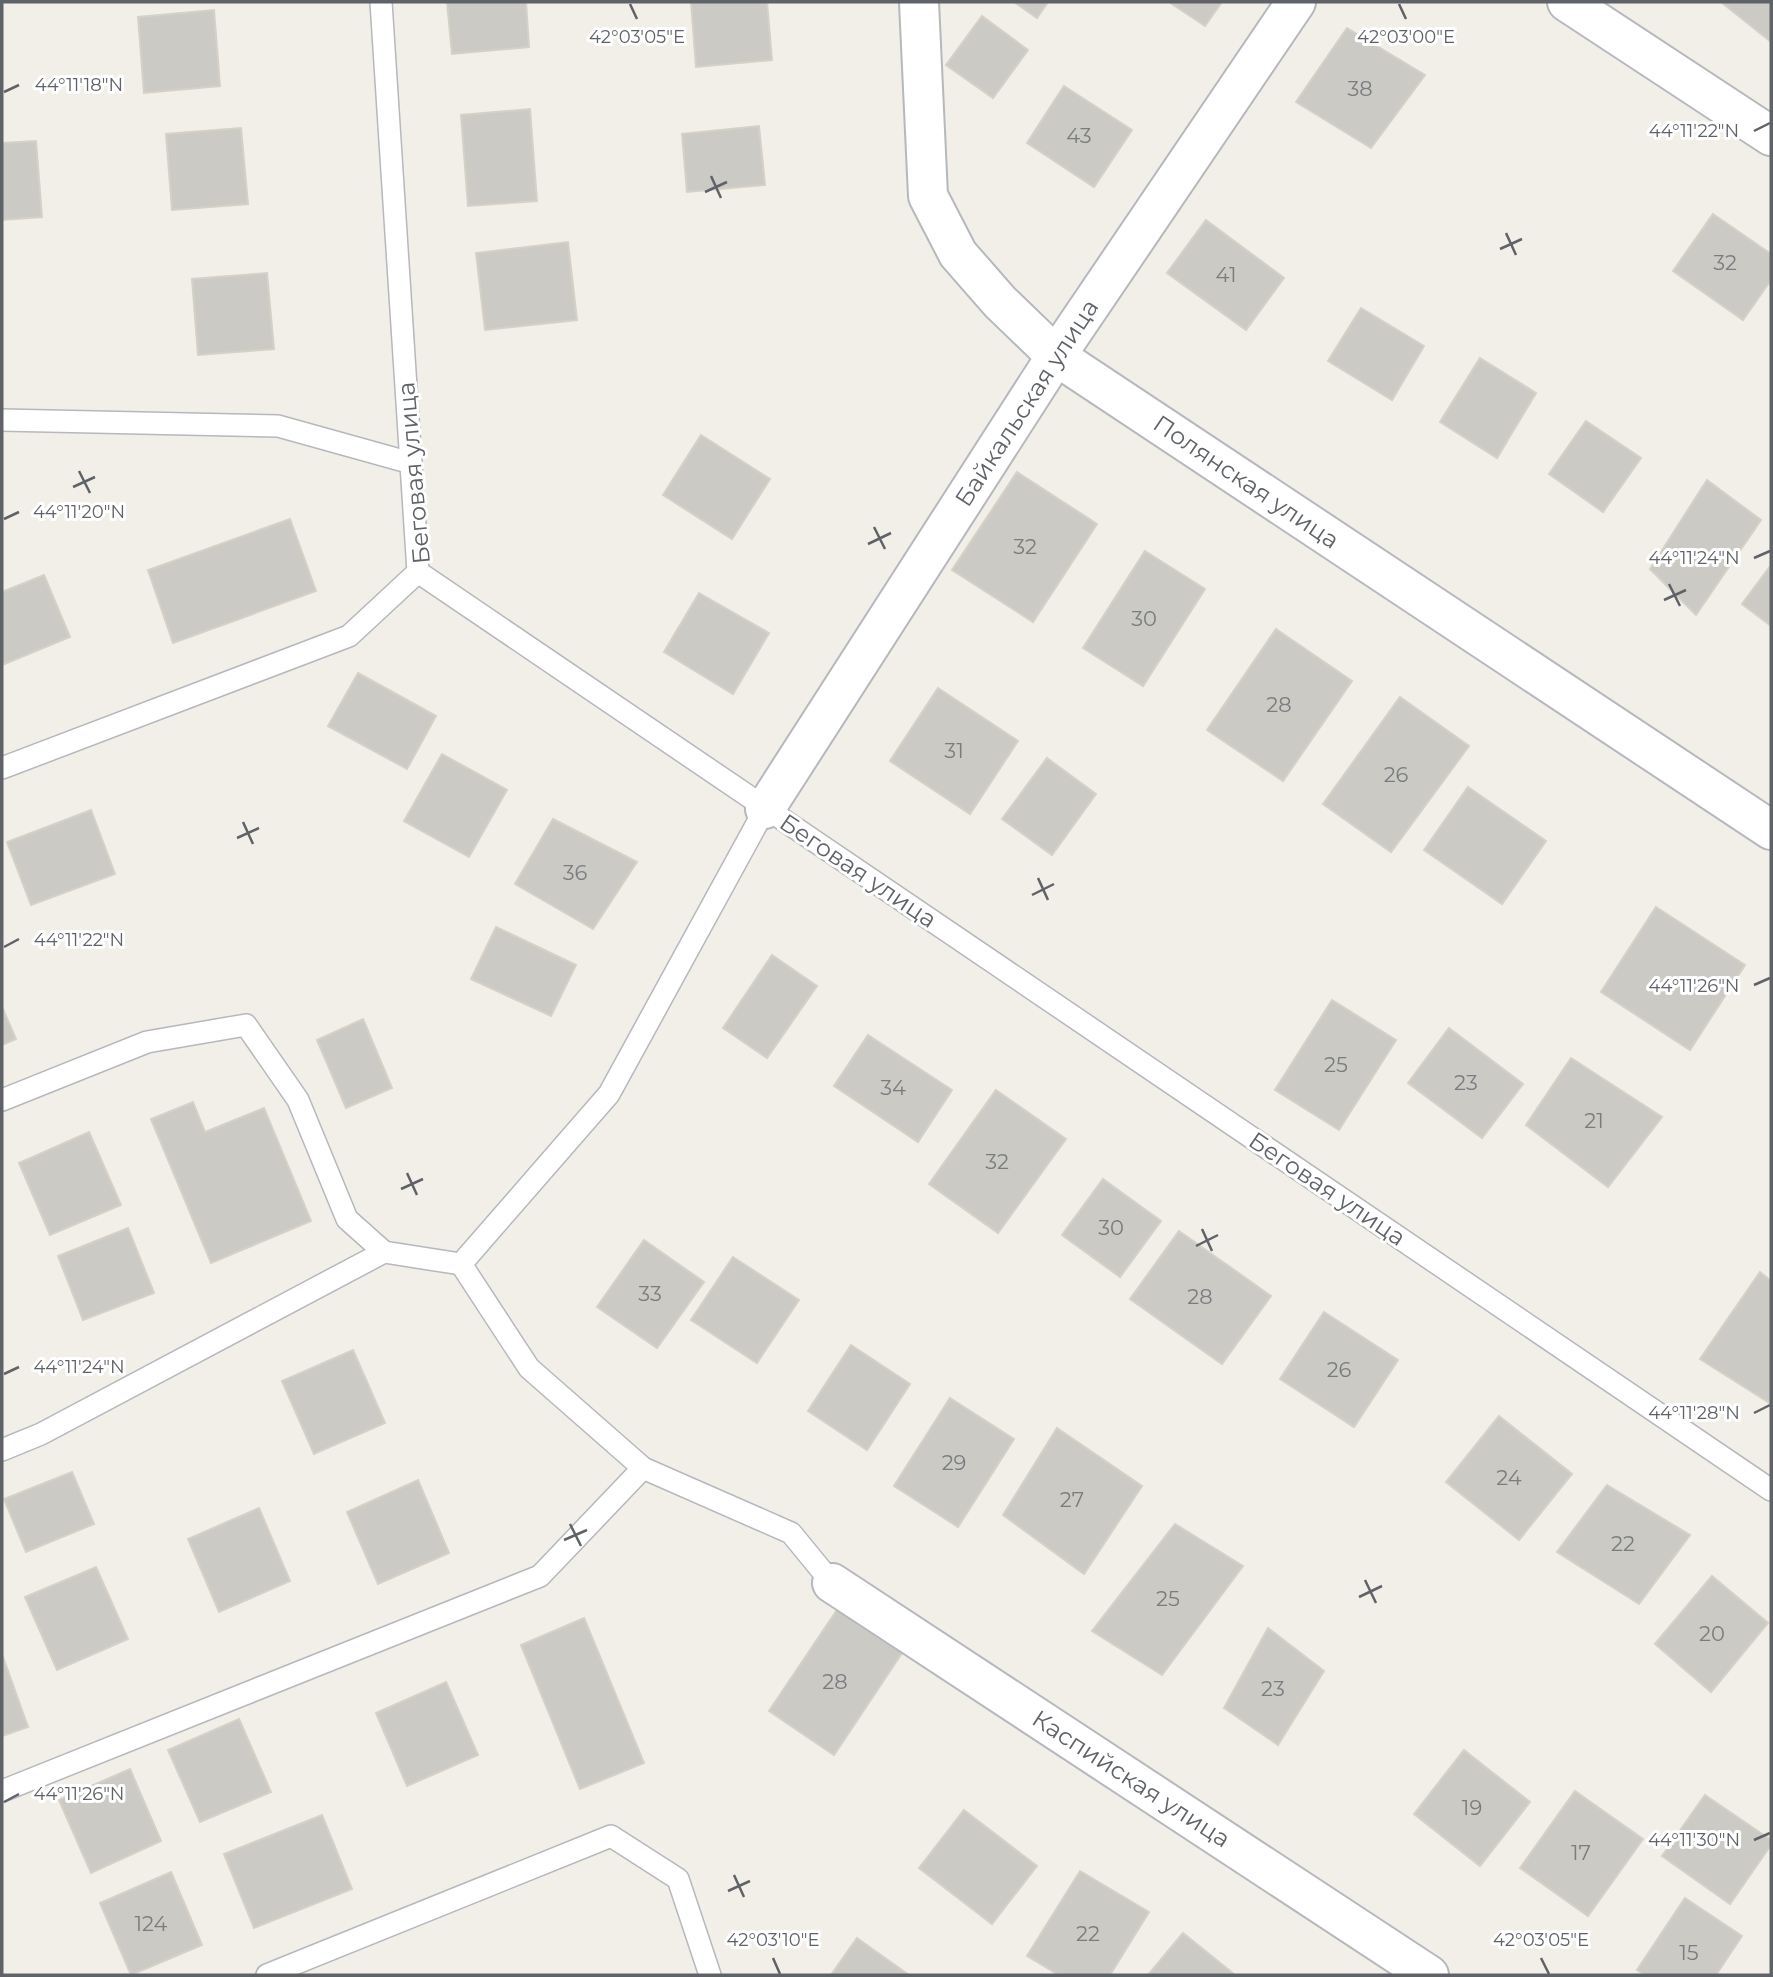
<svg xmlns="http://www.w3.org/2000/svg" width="1773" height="1977" font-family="Montserrat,sans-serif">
  <rect width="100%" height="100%" fill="#f1efe8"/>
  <g fill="#cccac5" stroke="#d6d1c6" stroke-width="2">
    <polygon points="447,2 526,2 529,47 452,54"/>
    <polygon points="691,2 767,2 772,60 696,67"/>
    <polygon points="1014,2 1048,2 1037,18"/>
    <polygon points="1169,2 1222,2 1205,26"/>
    <polygon points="1721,2 1771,2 1771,42"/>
    <polygon points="214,10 220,86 144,93 138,17"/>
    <polygon points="982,16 1028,50 993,98 946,65"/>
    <polygon points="1347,28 1425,75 1371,148 1296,102"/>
    <polygon points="1064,86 1132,130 1094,187 1027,143"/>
    <polygon points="530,109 537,201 468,206 461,115"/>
    <polygon points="759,126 765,185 687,192 682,134"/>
    <polygon points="241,128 248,204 172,210 166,134"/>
    <polygon points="36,141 42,217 2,220 2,143"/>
    <polygon points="1713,214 1771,254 1771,280 1743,320 1673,271"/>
    <polygon points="1206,220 1284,278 1246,330 1167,273"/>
    <polygon points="568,242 577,320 485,330 476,253"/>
    <polygon points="267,273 274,349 198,355 192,279"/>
    <polygon points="1361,308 1424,346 1392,400 1328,361"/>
    <polygon points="1480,358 1536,393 1497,458 1440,422"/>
    <polygon points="1586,421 1641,458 1603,512 1549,474"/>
    <polygon points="701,435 770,479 732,539 663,495"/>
    <polygon points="1017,472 1097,524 1033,622 952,570"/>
    <polygon points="1707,480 1761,520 1696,615 1650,569"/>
    <polygon points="290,519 316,591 173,643 148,570"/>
    <polygon points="1145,551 1205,589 1143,686 1083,648"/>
    <polygon points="1771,565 1771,626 1742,604"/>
    <polygon points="44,575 70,637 2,665 2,592"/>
    <polygon points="699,593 769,633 733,694 664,652"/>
    <polygon points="1276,629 1352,681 1283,781 1207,730"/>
    <polygon points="358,673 436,716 407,769 328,726"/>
    <polygon points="938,688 1018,741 970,814 890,761"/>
    <polygon points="1400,697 1469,746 1391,852 1323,804"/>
    <polygon points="442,754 507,790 469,857 404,821"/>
    <polygon points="1047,758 1096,794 1052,855 1002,819"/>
    <polygon points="1468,787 1546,841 1502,904 1424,850"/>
    <polygon points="91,810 115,874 31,905 7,842"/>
    <polygon points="553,819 637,862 593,929 515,884"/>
    <polygon points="1656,907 1745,965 1690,1050 1601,992"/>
    <polygon points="496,927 576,965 551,1016 471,979"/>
    <polygon points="772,955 817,986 767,1058 723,1028"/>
    <polygon points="1332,1000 1396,1040 1339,1130 1275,1090"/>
    <polygon points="2,1007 16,1039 2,1045"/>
    <polygon points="363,1019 392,1088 346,1108 317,1040"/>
    <polygon points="1449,1028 1523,1084 1482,1138 1408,1083"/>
    <polygon points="868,1035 952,1090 918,1142 834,1086"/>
    <polygon points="1571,1058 1662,1117 1608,1187 1526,1125"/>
    <polygon points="996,1090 1066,1139 998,1233 929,1184"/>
    <polygon points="193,1102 205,1132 264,1108 311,1221 211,1263 151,1119"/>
    <polygon points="89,1132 121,1205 50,1235 19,1163"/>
    <polygon points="1103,1179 1161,1221 1120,1277 1062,1235"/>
    <polygon points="128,1228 154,1293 83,1320 58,1256"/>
    <polygon points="1179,1231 1271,1296 1222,1364 1130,1299"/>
    <polygon points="644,1240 704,1282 657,1348 597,1307"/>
    <polygon points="733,1257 799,1300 757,1363 691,1320"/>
    <polygon points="1760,1272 1771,1281 1771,1404 1700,1359"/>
    <polygon points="1324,1312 1398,1360 1354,1427 1280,1379"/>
    <polygon points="851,1345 910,1384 867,1450 808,1411"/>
    <polygon points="353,1350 385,1423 314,1454 282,1381"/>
    <polygon points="950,1398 1014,1439 958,1527 894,1486"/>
    <polygon points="1499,1416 1572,1474 1519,1540 1446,1482"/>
    <polygon points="1057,1428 1142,1486 1084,1574 1003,1515"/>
    <polygon points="72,1472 94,1524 26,1552 4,1499"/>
    <polygon points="418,1480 449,1553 378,1584 347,1512"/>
    <polygon points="1607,1485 1690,1535 1639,1604 1557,1552"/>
    <polygon points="259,1508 290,1581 219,1612 188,1539"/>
    <polygon points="1175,1524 1243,1566 1162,1675 1092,1631"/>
    <polygon points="96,1567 128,1639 57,1670 25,1597"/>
    <polygon points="1712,1576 1768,1623 1711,1692 1655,1644"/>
    <polygon points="837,1610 902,1653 834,1755 769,1711"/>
    <polygon points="584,1618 644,1763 580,1789 521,1645"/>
    <polygon points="1268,1628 1324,1671 1278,1745 1224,1708"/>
    <polygon points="2,1654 28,1727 2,1736"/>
    <polygon points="446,1682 478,1755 407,1786 376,1713"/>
    <polygon points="239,1719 271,1792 200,1822 168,1750"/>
    <polygon points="1464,1750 1530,1802 1480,1866 1414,1814"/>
    <polygon points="130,1769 161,1841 91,1873 59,1800"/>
    <polygon points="1575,1791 1643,1839 1588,1916 1520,1868"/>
    <polygon points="1705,1795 1771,1840 1771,1845 1730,1904 1662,1856"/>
    <polygon points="964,1810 1037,1866 992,1924 919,1868"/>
    <polygon points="322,1815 352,1889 254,1928 224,1854"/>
    <polygon points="1080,1871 1149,1912 1110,1975 1059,1975 1027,1956"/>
    <polygon points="171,1872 202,1945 131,1975 100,1903"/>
    <polygon points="1685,1898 1742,1936 1716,1975 1645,1975 1637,1970"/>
    <polygon points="1183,1933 1234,1974 1233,1975 1148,1975"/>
    <polygon points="857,1938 909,1975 831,1975"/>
  </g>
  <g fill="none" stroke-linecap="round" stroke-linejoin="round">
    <defs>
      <g id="lane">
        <polyline points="381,2 418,572 1771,1490"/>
        <polyline points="2,420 278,426 411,463"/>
        <polyline points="2,768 349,636 418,572"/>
        <polyline points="765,809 609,1094 461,1264 529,1368 643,1468 791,1533 832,1583"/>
        <polyline points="2,1100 147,1042 246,1025 298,1100 347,1219 384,1252"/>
        <polyline points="2,1450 41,1434 384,1252 461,1264"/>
        <polyline points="2,1791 540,1576 643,1468"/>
        <polyline points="267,1975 611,1836 678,1879 710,1975"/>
      </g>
      <g id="street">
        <polyline points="919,2 928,196 958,254 1000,302 1056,356 1771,830"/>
        <polyline points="1567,2 1771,136"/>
        <polyline points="765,809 1056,356 1296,2"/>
        <polyline points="832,1583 1429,1975"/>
      </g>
    </defs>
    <use href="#lane" stroke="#b5b8bc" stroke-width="24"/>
    <use href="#street" stroke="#b5b8bc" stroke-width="42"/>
    <use href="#lane" stroke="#fff" stroke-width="21"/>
    <use href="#street" stroke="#fff" stroke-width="38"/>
  </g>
  <path fill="none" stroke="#5f6368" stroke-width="2.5" d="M630 4 637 19M1399 4 1406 19M4 92 19 85M1754 131 1770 123M711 176 721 198M705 192 727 182M1506 233 1516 255M1500 249 1522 239M79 471 90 493M73 487 95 477M4 519 19 512M874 527 885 549M868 544 891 533M1754 558 1770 551M1669 584 1680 606M1664 600 1686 590M243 822 253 844M237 838 259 828M1038 878 1048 900M1032 895 1054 884M4 947 19 939M1754 985 1770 978M407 1173 417 1195M401 1189 423 1179M1202 1229 1212 1251M1196 1246 1218 1235M4 1374 19 1367M1754 1413 1770 1405M570 1524 581 1546M564 1540 587 1530M1365 1580 1376 1603M1359 1597 1382 1586M4 1802 19 1794M1754 1840 1770 1833M734 1875 744 1897M728 1891 750 1881M773 1958 780 1974M1541 1958 1549 1974"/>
  <g text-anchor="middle" stroke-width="6" stroke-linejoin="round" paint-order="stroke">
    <g font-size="21" fill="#7a7d7f">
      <text x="1360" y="96">38</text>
      <text x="1079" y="143">43</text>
      <text x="1725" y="270">32</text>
      <text x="1226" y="282">41</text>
      <text x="1025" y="554">32</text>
      <text x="1144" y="626">30</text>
      <text x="1279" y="712">28</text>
      <text x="954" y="758">31</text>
      <text x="1396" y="782">26</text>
      <text x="575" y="880">36</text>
      <text x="1336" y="1072">25</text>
      <text x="1466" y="1090">23</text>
      <text x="893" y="1095">34</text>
      <text x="1594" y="1128">21</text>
      <text x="997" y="1169">32</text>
      <text x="1111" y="1235">30</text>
      <text x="650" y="1301">33</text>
      <text x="1200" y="1304">28</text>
      <text x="1339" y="1377">26</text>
      <text x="954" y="1470">29</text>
      <text x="1509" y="1485">24</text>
      <text x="1072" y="1507">27</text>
      <text x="1623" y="1551">22</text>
      <text x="1168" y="1606">25</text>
      <text x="1712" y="1641">20</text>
      <text x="835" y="1689">28</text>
      <text x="1273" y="1696">23</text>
      <text x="1472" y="1815">19</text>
      <text x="1581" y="1860">17</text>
      <text x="151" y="1931">124</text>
      <text x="1088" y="1941">22</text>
      <text x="1689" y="1960">15</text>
    </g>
    <g font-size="24" fill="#5f6368" stroke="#fff">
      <text transform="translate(1027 403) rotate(-57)" y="8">Байкальская улица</text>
      <text transform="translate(414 473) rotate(-95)" y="8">Беговая улица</text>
      <text transform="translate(1246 482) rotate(34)" y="8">Полянская улица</text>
      <text transform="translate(858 871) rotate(34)" y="8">Беговая улица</text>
      <text transform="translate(1327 1189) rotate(34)" y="8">Беговая улица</text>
      <text transform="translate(1131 1779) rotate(33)" y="8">Каспийская улица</text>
    </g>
  </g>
  <g font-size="18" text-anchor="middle" fill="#5f6368" stroke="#fff" stroke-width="6" stroke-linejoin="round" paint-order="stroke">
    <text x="637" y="43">42°03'05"E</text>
    <text x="1406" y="43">42°03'00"E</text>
    <text x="79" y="91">44°11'18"N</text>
    <text x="1694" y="137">44°11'22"N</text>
    <text x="79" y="518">44°11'20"N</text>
    <text x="1694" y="564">44°11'24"N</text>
    <text x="79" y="946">44°11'22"N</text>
    <text x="1694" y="992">44°11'26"N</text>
    <text x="79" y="1373">44°11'24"N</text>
    <text x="1694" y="1419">44°11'28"N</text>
    <text x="79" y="1800">44°11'26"N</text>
    <text x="1694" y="1846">44°11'30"N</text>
    <text x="773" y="1946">42°03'10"E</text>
    <text x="1541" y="1946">42°03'05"E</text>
  </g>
  <rect width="1773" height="1977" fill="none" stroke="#5f6368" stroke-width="7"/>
</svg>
